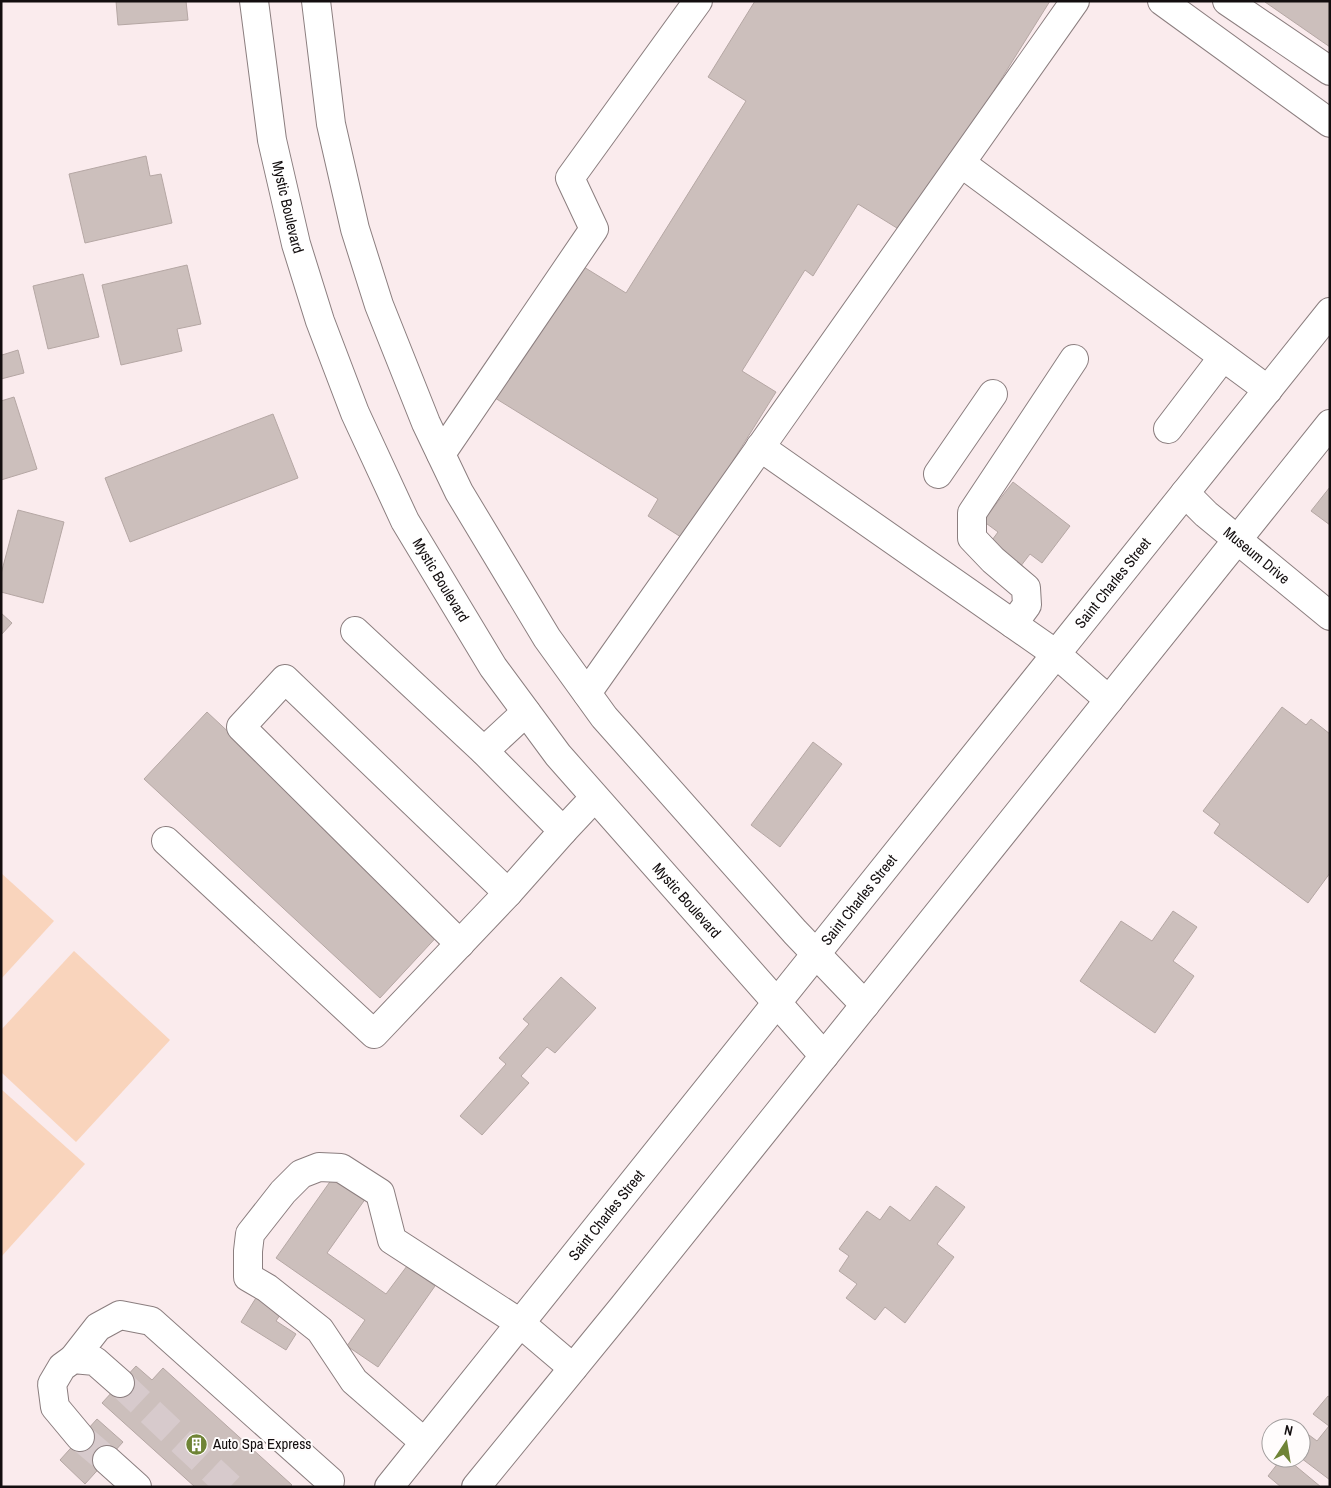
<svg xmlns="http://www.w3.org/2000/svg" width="1331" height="1488" font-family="'Archivo Narrow',sans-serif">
  <rect width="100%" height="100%" fill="#faebed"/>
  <g fill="#f9d4bc">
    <polygon points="1,873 54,921 1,979"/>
    <polygon points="74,951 170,1040 76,1142 1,1072 1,1030"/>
    <polygon points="1,1089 85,1164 1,1257"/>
  </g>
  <g fill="#ccbfbc" stroke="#b5a7a4">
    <polygon points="116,1 186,1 188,20 118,25"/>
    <polygon points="755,1 1050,1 905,233 858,204 813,276 805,270 742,371 776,392 684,539 648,516 658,499 495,398 579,264 626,293 746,101 708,77"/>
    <polygon points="1266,1 1330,1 1330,47 1265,2"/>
    <polygon points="146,156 150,176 161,174 172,223 85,243 69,174"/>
    <polygon points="187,265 201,324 177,329 182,351 121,365 102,285"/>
    <polygon points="83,274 99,337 48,349 33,286"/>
    <polygon points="18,350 24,373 1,379 1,353 2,355"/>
    <polygon points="14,397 37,469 1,480 1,401"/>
    <polygon points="273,414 298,478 130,542 105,478"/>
    <polygon points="1013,482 1070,526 1042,563 1030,554 1017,571 987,547 998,532 983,521"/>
    <polygon points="1330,487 1330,525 1311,511"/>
    <polygon points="18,510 64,522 43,603 1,592 1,574"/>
    <polygon points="1,613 12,623 1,635"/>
    <polygon points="1282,707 1306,725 1311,719 1330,734 1330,873 1308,903 1214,833 1220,824 1203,811"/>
    <polygon points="207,712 442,931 380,998 144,779"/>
    <polygon points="813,742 842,764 780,847 751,825"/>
    <polygon points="1173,911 1197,927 1173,961 1194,976 1155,1033 1080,981 1121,921 1152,941"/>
    <polygon points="561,977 596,1008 555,1053 547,1047 521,1076 529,1083 482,1135 460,1116 506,1064 499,1058 529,1024 523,1019"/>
    <polygon points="334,1176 366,1198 327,1253 386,1294 407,1266 435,1286 378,1367 347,1346 365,1320 276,1258"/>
    <polygon points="936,1186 965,1207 937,1244 954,1257 905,1323 885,1307 875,1320 846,1298 857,1284 839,1271 849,1256 839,1249 867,1211 880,1220 890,1206 910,1221"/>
    <polygon points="259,1293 284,1309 276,1321 296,1334 286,1350 241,1322"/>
    <polygon points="136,1366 152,1380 163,1368 292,1485 290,1487 195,1487 102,1403"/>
    <polygon points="1328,1396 1330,1397 1330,1480 1301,1458 1301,1429 1317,1441 1329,1426 1313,1414"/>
    <polygon points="97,1419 123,1442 85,1484 60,1460"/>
    <polygon points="1282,1458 1286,1458 1321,1487 1281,1487 1268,1476"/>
  </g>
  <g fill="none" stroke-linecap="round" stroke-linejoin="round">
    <g stroke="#d7cacc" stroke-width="28" stroke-dasharray="28 14" stroke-linecap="butt">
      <polyline points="120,1383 230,1487"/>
      <polyline points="80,1437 107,1460"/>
    </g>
    <defs>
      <g id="minor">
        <path id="s1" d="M254 1 272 140 296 244 320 321 355 413 405 521 493 667 558 755 824 1056"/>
        <polyline points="316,1 331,124 355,229 379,305 426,423 459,492 547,638 604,717 795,932 865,1005"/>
        <polyline points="1162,1 1330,123"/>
        <polyline points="1227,1 1330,71"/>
        <polyline points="961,163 1268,390"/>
        <polyline points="1168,429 1223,357"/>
        <polyline points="760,447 1056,654 1109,700"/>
        <polyline points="441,454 594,229 570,178 698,1"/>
        <polyline points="938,474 993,394"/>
        <path id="s2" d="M1185 493 1206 514 1330 616"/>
        <polyline points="1013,624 1027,605 1026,588 993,560 972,538 972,513 1074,359"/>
        <polyline points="355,631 484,751 526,712"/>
        <polyline points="587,693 1075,1"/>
        <polyline points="484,751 563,831 594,798"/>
        <polyline points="166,841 374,1034 508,893 563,831"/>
        <polyline points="460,944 241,727 285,679 508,893"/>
        <polyline points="73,1359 98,1327 120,1315 151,1321 330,1481"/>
        <polyline points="80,1437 55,1407 52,1384 62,1367 73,1359 95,1361 120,1383"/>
        <polyline points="424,1442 354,1381 320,1330 267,1288 248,1277 248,1251 250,1234 283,1192 301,1174 319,1167 341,1168 380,1193 392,1240 520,1323 573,1368"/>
        <polyline points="107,1460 137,1487"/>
        <path id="s3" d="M389 1487 1330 312"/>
        <polyline points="476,1487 623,1307 1330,424"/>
      </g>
    </defs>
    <use href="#minor" stroke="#8b7e7f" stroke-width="30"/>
    <use href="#minor" stroke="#fff" stroke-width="28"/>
  </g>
  <defs>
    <symbol id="building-disc" viewBox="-11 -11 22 22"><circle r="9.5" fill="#6f8436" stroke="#fffcfc"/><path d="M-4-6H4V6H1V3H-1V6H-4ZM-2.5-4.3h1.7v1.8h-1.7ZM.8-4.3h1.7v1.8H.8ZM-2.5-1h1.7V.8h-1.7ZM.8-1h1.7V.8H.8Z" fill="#fff"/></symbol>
  </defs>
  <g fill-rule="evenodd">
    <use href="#building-disc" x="184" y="1432" width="25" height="25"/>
  </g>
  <g text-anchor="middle" stroke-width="4" stroke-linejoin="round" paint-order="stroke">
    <g font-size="15" fill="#130e0f" stroke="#fffcfc">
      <text dy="5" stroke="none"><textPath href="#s1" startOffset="209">Mystic Boulevard</textPath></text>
      <text dy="5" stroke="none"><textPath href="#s2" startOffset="95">Museum Drive</textPath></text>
      <text dy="5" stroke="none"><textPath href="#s1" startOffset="614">Mystic Boulevard</textPath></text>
      <text dy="5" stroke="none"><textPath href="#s3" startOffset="1158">Saint Charles Street</textPath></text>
      <text dy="5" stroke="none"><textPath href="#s3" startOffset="752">Saint Charles Street</textPath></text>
      <text dy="5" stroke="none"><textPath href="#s1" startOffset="1019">Mystic Boulevard</textPath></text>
      <text dy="5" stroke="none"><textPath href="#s3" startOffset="348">Saint Charles Street</textPath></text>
    </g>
    <g font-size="15" fill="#130e0f" stroke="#fffcfc" text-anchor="start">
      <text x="213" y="1449">Auto Spa Express</text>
    </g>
  </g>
  <rect width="1331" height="1488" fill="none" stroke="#130e0f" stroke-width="5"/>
  <g transform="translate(1286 1443) rotate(12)"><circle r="24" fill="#fffcfc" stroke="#a19d9d"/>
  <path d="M0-4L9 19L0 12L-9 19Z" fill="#6f8436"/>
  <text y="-8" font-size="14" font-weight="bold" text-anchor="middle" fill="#130e0f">N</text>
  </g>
</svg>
